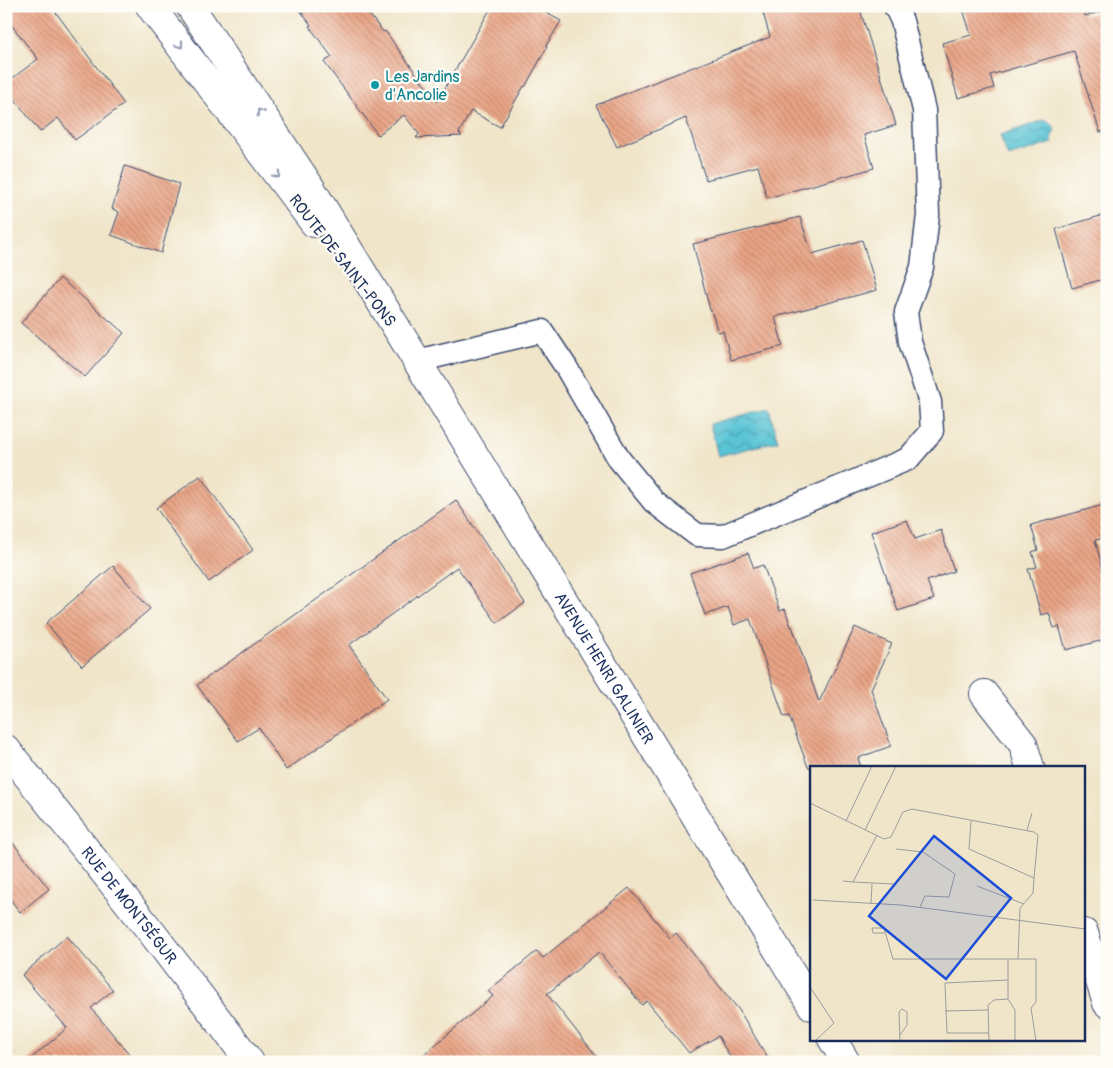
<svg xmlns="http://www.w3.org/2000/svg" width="1113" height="1068" font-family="Pangolin,sans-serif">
  <defs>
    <pattern id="water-waves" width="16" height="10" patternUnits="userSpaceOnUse" patternTransform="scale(1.25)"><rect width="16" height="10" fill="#5ac4d5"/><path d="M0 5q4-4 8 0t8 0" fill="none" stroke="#4aa0b0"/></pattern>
    <pattern id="building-back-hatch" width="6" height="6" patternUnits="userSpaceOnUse" patternTransform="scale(1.25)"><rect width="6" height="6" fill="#eaa485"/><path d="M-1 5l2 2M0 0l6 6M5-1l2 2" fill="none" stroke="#bd8670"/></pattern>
  </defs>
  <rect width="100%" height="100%" fill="#fdfcf7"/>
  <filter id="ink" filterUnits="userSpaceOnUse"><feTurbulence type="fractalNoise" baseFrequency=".02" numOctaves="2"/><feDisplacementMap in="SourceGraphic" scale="10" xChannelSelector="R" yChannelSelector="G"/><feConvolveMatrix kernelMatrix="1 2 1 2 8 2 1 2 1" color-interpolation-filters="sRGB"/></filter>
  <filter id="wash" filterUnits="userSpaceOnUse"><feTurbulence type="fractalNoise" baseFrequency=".0096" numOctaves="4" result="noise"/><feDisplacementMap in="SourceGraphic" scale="20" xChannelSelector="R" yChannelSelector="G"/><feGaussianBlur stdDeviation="1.12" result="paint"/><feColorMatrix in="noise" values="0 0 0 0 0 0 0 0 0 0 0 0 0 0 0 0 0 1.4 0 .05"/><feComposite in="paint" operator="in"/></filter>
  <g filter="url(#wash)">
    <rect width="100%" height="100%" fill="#f0e5c9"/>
    <g fill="url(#water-waves)" stroke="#3a7a9a">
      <path d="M1045 120C1054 125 1058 128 1051 137L1053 143 1008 157 1000 135Z"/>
      <polygon points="769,408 778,441 718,456 710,424"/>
    </g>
    <g id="blocks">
      <g fill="url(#building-back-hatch)">
        <polygon points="6,6 51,6 124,104 75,140 58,118 40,132 6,88 6,83 38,59 6,18"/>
        <polygon points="297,6 363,6 383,32 385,31 437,102 492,6 534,6 561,21 546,46 547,47 525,87 524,86 500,127 471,111 459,133 462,136 416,138 419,134 404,115 378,135 324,62 332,57 309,26 311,25"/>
        <polygon points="761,6 859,6 896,125 864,135 874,168 767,198 758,166 706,180 686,118 617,147 596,105 770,37"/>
        <polygon points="962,6 1082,6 1085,16 1107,10 1107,131 1100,132 1074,51 990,75 994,88 958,98 942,43 971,35"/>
        <polygon points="125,166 179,184 161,253 111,235 119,212 112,209"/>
        <polygon points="1107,214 1107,278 1072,288 1056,229"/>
        <polygon points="800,217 812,254 862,240 877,290 775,317 783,346 731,360 723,331 718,332 711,310 710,310 693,244"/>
        <polygon points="60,278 124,333 85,377 21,323"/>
        <polygon points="200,476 253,550 209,582 156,508"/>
        <polygon points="456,500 525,603 497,623 457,567 349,645 387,699 286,770 259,728 238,741 197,685"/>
        <polygon points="1107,504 1107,538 1095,540 1107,585 1107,639 1066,650 1059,626 1054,628 1049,613 1041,615 1028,569 1037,567 1032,552 1038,550 1031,525"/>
        <polygon points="907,520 915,539 941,530 954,571 927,581 934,599 898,611 871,532"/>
        <polygon points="748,553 754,568 763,565 780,611 785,609 791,627 792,626 819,702 855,627 892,644 871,689 891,746 858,758 861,767 808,767 789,716 784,717 750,619 734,625 728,607 705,615 690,573"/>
        <polygon points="113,566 150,609 82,666 46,623"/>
        <polygon points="6,834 49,889 20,912 6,894"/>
        <polygon points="629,888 670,938 676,933 739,1010 770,1062 733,1062 718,1036 689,1053 647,1001 642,1005 599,952 547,994 601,1062 415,1062 493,996 488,991 537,951 543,958"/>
        <polygon points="67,936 113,990 91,1008 136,1062 27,1062 67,1028 22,975"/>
      </g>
    </g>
  </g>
  <g filter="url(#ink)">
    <use href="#blocks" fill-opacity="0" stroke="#3b4a6e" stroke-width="1"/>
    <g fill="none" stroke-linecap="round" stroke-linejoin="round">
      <defs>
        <polyline id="service" points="417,361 542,331 566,367 619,459 654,502 697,535 723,536 908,459 932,431 930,402 910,342 906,312 922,267 928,215 924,110 902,21 895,6"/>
        <g id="minor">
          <polyline points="984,694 1023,744 1030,767"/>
          <path id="s1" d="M6 749 153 934 250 1062"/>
          <polyline points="1084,933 1107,1003"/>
        </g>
        <g id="primary">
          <polyline points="150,6 314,223"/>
          <path id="s2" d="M190 6 309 185 812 1006"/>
          <polyline points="832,1039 846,1062"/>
        </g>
      </defs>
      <use href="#service" stroke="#3b4a6e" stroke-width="25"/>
      <use href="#minor" stroke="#3b4a6e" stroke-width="30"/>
      <use href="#primary" stroke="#3b4a6e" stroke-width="30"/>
      <use href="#service" stroke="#fff" stroke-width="22"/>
      <use href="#minor" stroke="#fff" stroke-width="28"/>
      <use href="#primary" stroke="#fff" stroke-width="28"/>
    </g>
    <defs><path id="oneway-chevron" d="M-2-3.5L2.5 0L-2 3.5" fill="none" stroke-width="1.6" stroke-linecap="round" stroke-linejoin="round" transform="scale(1.25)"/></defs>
    <g stroke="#8d97ae">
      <use href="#oneway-chevron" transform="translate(180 45) rotate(53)"/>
      <use href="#oneway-chevron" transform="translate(260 112) rotate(-123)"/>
      <use href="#oneway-chevron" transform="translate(277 175) rotate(53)"/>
    </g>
  </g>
  <circle fill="#0f9aa8" stroke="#fdfcf7" stroke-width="2" cx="375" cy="85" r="5"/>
  <g text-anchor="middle" stroke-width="4.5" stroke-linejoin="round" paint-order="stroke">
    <g font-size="16" fill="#0d838f" stroke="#fdfcf7" text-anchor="start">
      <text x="385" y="82">Les Jardins<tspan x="385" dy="18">d'Ancolie</tspan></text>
    </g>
    <g font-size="16" fill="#1b2f5e" stroke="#fdfcf7">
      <text transform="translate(343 260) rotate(52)" y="6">ROUTE DE SAINT-PONS</text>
      <text dy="6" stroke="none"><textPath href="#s2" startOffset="781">AVENUE HENRI GALINIER</textPath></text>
      <text dy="6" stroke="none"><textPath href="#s1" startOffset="199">RUE DE MONTSÉGUR</textPath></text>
    </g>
  </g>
  <g transform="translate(810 766)">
    <rect width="275" height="275" fill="#f0e5c9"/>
    <path fill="none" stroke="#9b9c9e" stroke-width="1" d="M0 37 74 73 81 71 93 46 102 43 224 66 228 69 224 112M36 55 62 0M55 64 86 0M217 64 222 47M86 83 113 86 145 108 139 131 115 130 110 141M33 115 43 116 67 69M43 116 84 118M167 120 214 138M3 134 91 139 275 163M61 138 62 118M75 167H63L62 162H74L83 193H208L210 142 223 127 224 112 159 83 161 55M208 193H226V236L221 242 226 275M198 194V233L205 244V275M0 221 24 257 5 275M135 245 178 244M179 267H137L135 217 198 214M90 269 97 259V246L92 243 89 246 90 275M179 275 178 239 184 234 198 233"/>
    <path fill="#1d4ed8" fill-opacity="0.15" stroke="#1d4ed8" stroke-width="2.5" d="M124 70 201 132 136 213 59 150Z"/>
    <rect width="275" height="275" fill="none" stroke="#1b2f5e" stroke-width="2.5"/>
  </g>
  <rect width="1113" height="1068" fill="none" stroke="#fdfcf7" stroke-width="25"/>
</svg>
